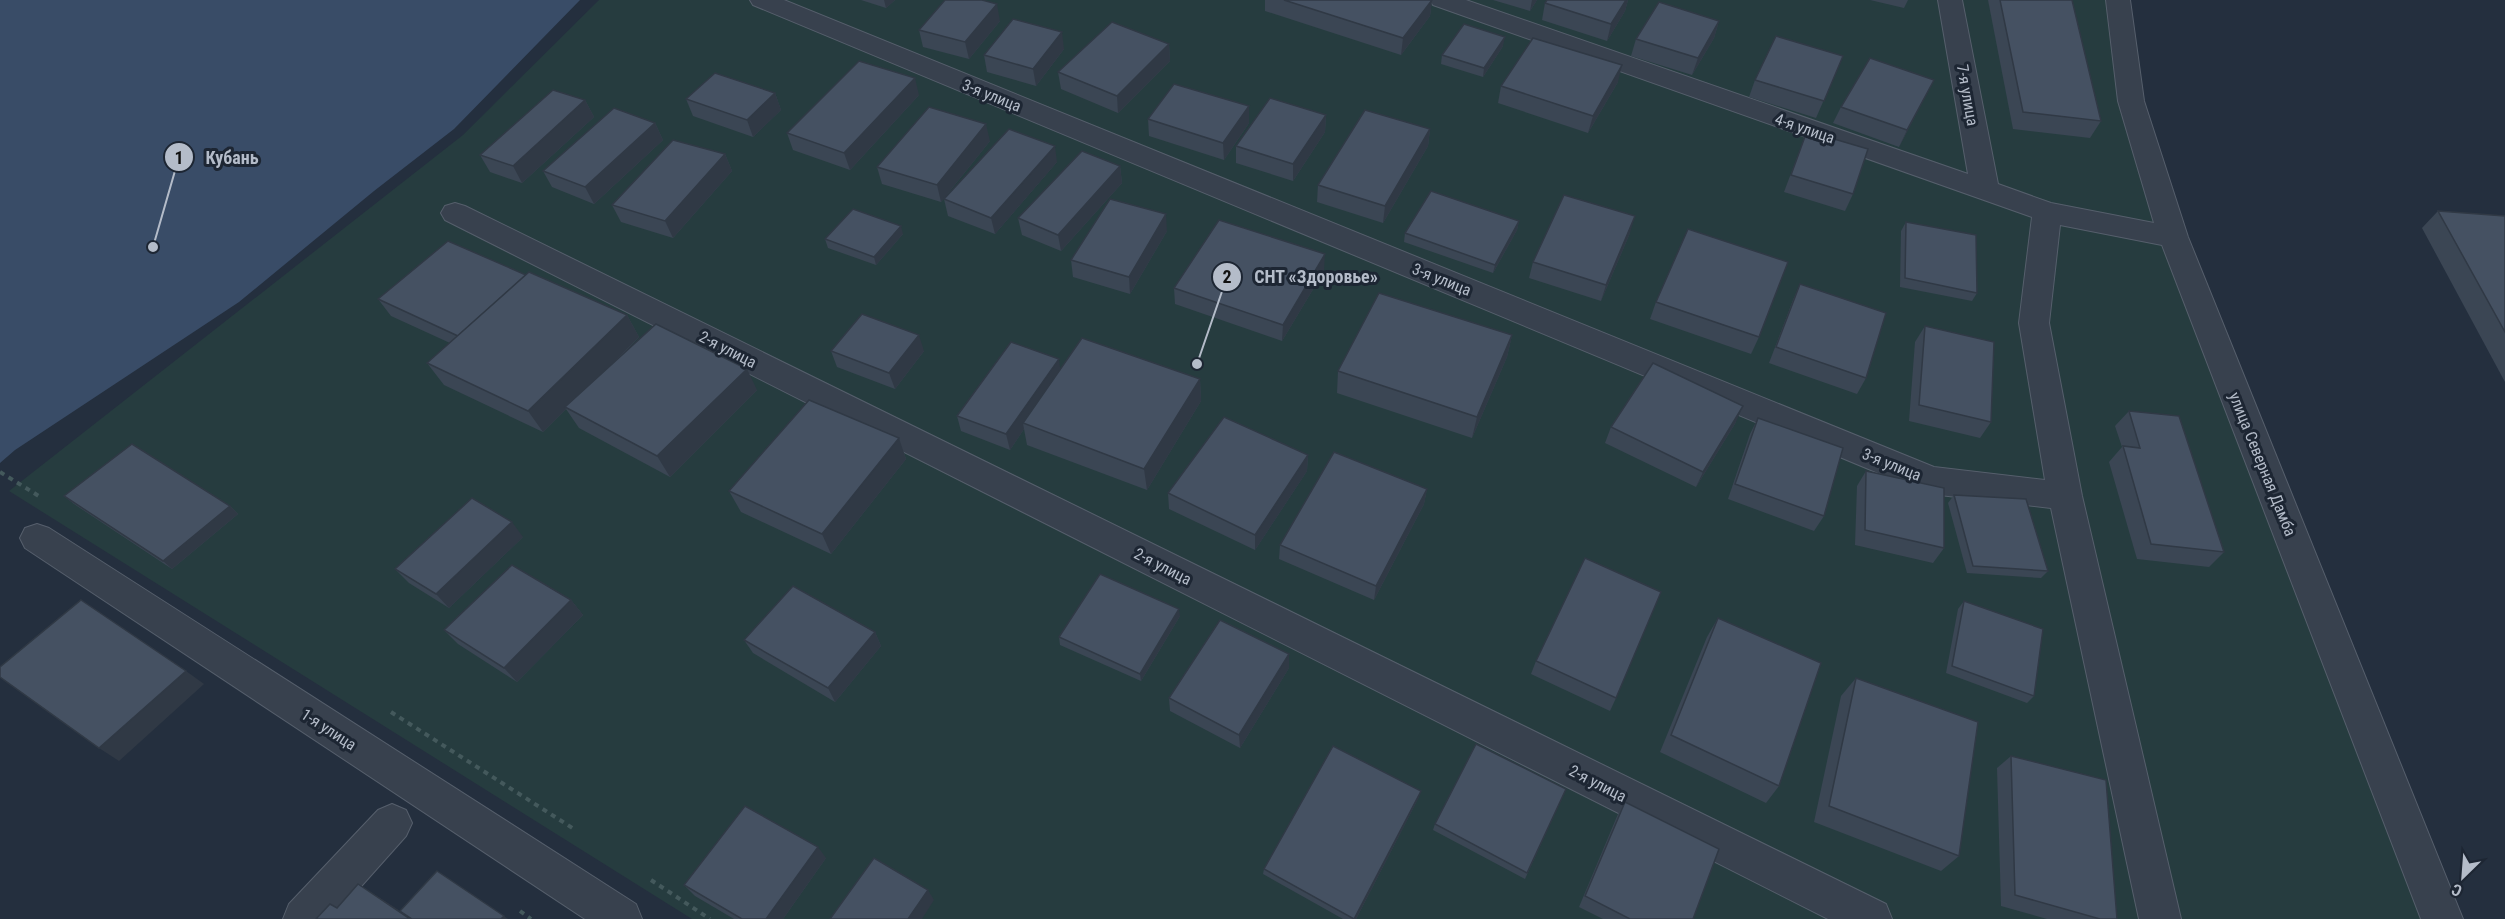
<svg xmlns="http://www.w3.org/2000/svg" width="2505" height="919" font-family="'Roboto Condensed',sans-serif">
  <rect width="100%" height="100%" fill="#242f3e"/>
  <polygon fill="#263c3f" points="599,0 2118,0 2131,101 2442,919 692,919 9,491 463,135"/>
  <polygon fill="#394c67" points="0,0 580,0 454,129 374,191 239,302 15,450 0,463"/>
  <g fill="none" stroke-linecap="round" stroke-linejoin="round">
    <defs>
      <g id="minor">
        <polygon points="750,0 784,0 1934,467 2045,480 2019,323 2032,217 1433,5 1430,0 1466,0 1968,174 1938,0 1962,0 1998,184 2051,203 2154,223 2118,101 2106,0 2130,0 2144,101 2188,237 2463,919 2421,919 2162,245 2060,225 2049,323 2082,496 2181,919 2139,919 2051,508 1931,494 1919,490 753,5"/>
        <polygon points="455,203 465,206 1886,904 1892,919 1828,919 445,220 441,213 445,206"/>
        <polygon points="37,524 49,528 636,904 642,919 585,919 25,548 20,538 25,528"/>
        <polygon points="392,804 406,810 412,823 406,836 332,919 283,919 289,904 378,810"/>
      </g>
    </defs>
    <use href="#minor" stroke="#565f6c" stroke-width="2"/>
    <g stroke="#44595c" stroke-width="4" stroke-dasharray="5 5" stroke-linecap="butt">
      <polyline points="0,472 42,498"/>
      <polyline points="391,712 574,829"/>
      <polyline points="651,880 710,919"/>
      <polyline points="520,911 531,919"/>
    </g>
    <use href="#minor" fill="#38414e" fill-rule="evenodd"/>
  </g>
  <g fill="#3b4654">
    <polygon points="861,0 895,0 886,8"/>
    <polygon points="1265,0 1432,0 1430,16 1401,55 1265,11"/>
    <polygon points="1493,0 1537,0 1530,11"/>
    <polygon points="1547,0 1628,0 1625,11 1607,41 1542,20 1545,3"/>
    <polygon points="1870,0 1908,0 1904,8"/>
    <polygon points="1988,0 2072,0 2101,121 2090,138 2013,129"/>
    <polygon points="1000,21 969,59 923,47 919,30"/>
    <polygon points="1719,21 1714,38 1692,75 1631,56 1636,39"/>
    <polygon points="1169,44 1170,61 1118,113 1061,89 1058,72"/>
    <polygon points="1503,46 1483,77 1441,64 1442,55"/>
    <polygon points="1064,49 1036,86 987,72 984,55"/>
    <polygon points="1843,56 1816,118 1749,97 1755,80"/>
    <polygon points="1934,80 1899,147 1833,123 1841,107"/>
    <polygon points="1618,82 1588,133 1498,103 1501,86"/>
    <polygon points="775,93 781,110 753,137 693,116 686,99"/>
    <polygon points="919,95 850,170 793,150 787,133"/>
    <polygon points="585,100 594,117 522,183 490,172 480,155"/>
    <polygon points="1326,115 1325,132 1293,181 1236,163 1236,146"/>
    <polygon points="1148,119 1249,123 1224,160 1149,136"/>
    <polygon points="655,123 663,140 594,204 552,187 543,171"/>
    <polygon points="1430,129 1428,146 1383,223 1317,202 1318,185"/>
    <polygon points="1807,131 1853,194 1845,211 1784,192"/>
    <polygon points="990,141 941,202 882,184 877,167"/>
    <polygon points="725,154 732,171 673,238 621,222 612,205"/>
    <polygon points="1057,162 995,234 948,216 944,199"/>
    <polygon points="1120,166 1122,183 1061,251 1022,235 1018,218"/>
    <polygon points="2438,211 2505,216 2505,382 2422,228"/>
    <polygon points="1519,221 1517,230 1493,273 1404,242 1405,233"/>
    <polygon points="1906,222 1977,293 1972,301 1900,287 1901,231"/>
    <polygon points="1167,231 1130,294 1073,277 1071,260"/>
    <polygon points="1630,233 1601,301 1529,278 1533,262"/>
    <polygon points="903,234 876,265 828,248 825,239"/>
    <polygon points="1324,271 1282,341 1175,304 1174,288"/>
    <polygon points="526,275 627,315 639,337 617,360 757,390 670,477 579,428 566,409 543,432 444,385 427,363 450,343 391,316 378,299"/>
    <polygon points="1800,284 1866,378 1857,394 1769,363 1793,300"/>
    <polygon points="1656,302 1759,337 1751,354 1650,319"/>
    <polygon points="1925,326 1991,422 1980,438 1909,421 1915,342"/>
    <polygon points="1512,335 1507,357 1472,438 1337,393 1338,371"/>
    <polygon points="831,351 924,351 895,389 837,367"/>
    <polygon points="1060,369 1200,379 1201,401 1147,490 1027,445 1024,429 1010,450 961,431 957,416"/>
    <polygon points="2129,411 2224,552 2209,567 2137,559 2109,462 2122,447 2115,426"/>
    <polygon points="1758,418 1824,516 1814,531 1728,499 1750,434"/>
    <polygon points="1736,422 1696,487 1605,443 1611,427"/>
    <polygon points="899,438 906,459 831,554 741,512 729,491"/>
    <polygon points="1308,455 1307,471 1255,550 1169,509 1168,493"/>
    <polygon points="1866,471 1944,548 1933,563 1855,545 1857,486"/>
    <polygon points="1427,489 1424,504 1374,600 1279,559 1280,545"/>
    <polygon points="1954,495 2048,571 2041,578 1967,573 1948,503"/>
    <polygon points="64,496 230,506 238,514 172,569 74,504"/>
    <polygon points="523,537 449,608 409,583 395,569"/>
    <polygon points="571,600 583,615 517,682 458,644 444,630"/>
    <polygon points="1964,601 2034,696 2027,703 1946,673 1958,609"/>
    <polygon points="1180,616 1141,681 1060,645 1059,637"/>
    <polygon points="1718,618 1779,786 1766,803 1660,752 1707,637"/>
    <polygon points="875,632 881,646 835,702 753,653 744,640"/>
    <polygon points="1536,661 1616,698 1610,711 1531,674"/>
    <polygon points="1289,668 1240,748 1170,711 1169,698"/>
    <polygon points="1856,678 1959,856 1941,871 1814,822 1841,696"/>
    <polygon points="2011,756 2117,919 2047,919 2001,906 1997,768"/>
    <polygon points="1566,789 1525,879 1433,830 1435,824"/>
    <polygon points="1419,797 1356,919 1343,919 1263,874 1264,869"/>
    <polygon points="1625,802 1693,919 1603,919 1579,907 1618,814"/>
    <polygon points="826,858 783,919 734,919 695,896 684,885"/>
  </g>
  <g fill="#303945">
    <polygon points="884,0 895,0 886,8"/>
    <polygon points="1432,0 1430,16 1401,55 1403,38"/>
    <polygon points="1532,0 1537,0 1530,11"/>
    <polygon points="1626,0 1628,0 1625,11 1607,41 1611,24"/>
    <polygon points="997,4 1000,21 969,59 965,42"/>
    <polygon points="1719,21 1714,38 1692,75 1698,58"/>
    <polygon points="1062,32 1064,49 1036,86 1033,69"/>
    <polygon points="1505,37 1503,46 1483,77 1484,68"/>
    <polygon points="1169,44 1170,61 1118,113 1117,96"/>
    <polygon points="1622,65 1618,82 1588,133 1593,116"/>
    <polygon points="915,78 919,95 850,170 844,153"/>
    <polygon points="1934,80 1925,97 1899,147 1907,130"/>
    <polygon points="775,93 781,110 753,137 747,120"/>
    <polygon points="585,100 594,117 522,183 513,166"/>
    <polygon points="1249,106 1249,123 1224,160 1223,143"/>
    <polygon points="1326,115 1325,132 1293,181 1293,164"/>
    <polygon points="655,123 663,140 594,204 585,187"/>
    <polygon points="986,124 990,141 941,202 937,185"/>
    <polygon points="1430,129 1428,146 1383,223 1385,206"/>
    <polygon points="1055,146 1057,162 995,234 991,218"/>
    <polygon points="725,154 732,171 673,238 665,221"/>
    <polygon points="1120,166 1122,183 1061,251 1058,235"/>
    <polygon points="1166,214 1167,231 1130,294 1129,277"/>
    <polygon points="1635,216 1630,233 1601,301 1606,285"/>
    <polygon points="1519,221 1517,230 1493,273 1495,265"/>
    <polygon points="901,226 903,234 876,265 874,257"/>
    <polygon points="1325,254 1324,271 1282,341 1283,325"/>
    <polygon points="627,315 639,337 567,408 565,407 566,409 543,432 528,411"/>
    <polygon points="919,335 924,351 895,389 889,373"/>
    <polygon points="1512,335 1507,357 1472,438 1477,417"/>
    <polygon points="1059,359 1061,375 1023,423 1024,429 1010,450 1006,434"/>
    <polygon points="747,369 757,390 670,477 657,456"/>
    <polygon points="1200,379 1201,401 1147,490 1144,469"/>
    <polygon points="1743,406 1736,422 1696,487 1703,472"/>
    <polygon points="899,438 906,459 831,554 822,534"/>
    <polygon points="1308,455 1307,471 1255,550 1255,535"/>
    <polygon points="1427,489 1424,504 1374,600 1376,586"/>
    <polygon points="230,506 238,514 172,569 163,561"/>
    <polygon points="512,522 523,537 449,608 436,594"/>
    <polygon points="571,600 583,615 517,682 504,668"/>
    <polygon points="1179,609 1180,616 1141,681 1140,674"/>
    <polygon points="875,632 881,646 835,702 828,688"/>
    <polygon points="1289,654 1289,668 1240,748 1239,735"/>
    <polygon points="186,671 204,684 119,761 99,748"/>
    <polygon points="1421,791 1419,797 1356,919 1354,919"/>
    <polygon points="818,847 826,858 783,919 766,919"/>
    <polygon points="358,884 394,907 412,919 410,919"/>
    <polygon points="928,890 934,900 922,919 908,919"/>
    <polygon points="504,916 508,919 501,919"/>
  </g>
  <g fill="#455162" stroke="#303945" stroke-width="1.5">
    <polygon points="945,0 982,0 997,4 965,42 919,30"/>
    <polygon points="1284,0 1432,0 1403,38"/>
    <polygon points="1547,0 1626,0 1611,24 1545,3"/>
    <polygon points="2000,0 2072,0 2101,121 2023,112"/>
    <polygon points="1659,2 1719,21 1698,58 1636,39"/>
    <polygon points="1013,19 1062,32 1033,69 984,55"/>
    <polygon points="1112,22 1169,44 1117,96 1058,72"/>
    <polygon points="1464,24 1505,37 1484,68 1442,55"/>
    <polygon points="1776,36 1843,56 1824,101 1755,80"/>
    <polygon points="1533,38 1622,65 1593,116 1501,86"/>
    <polygon points="1870,58 1934,80 1907,130 1841,107"/>
    <polygon points="859,61 915,78 844,153 787,133"/>
    <polygon points="715,73 775,93 747,120 686,99"/>
    <polygon points="1174,84 1249,106 1223,143 1148,119"/>
    <polygon points="553,90 585,100 513,166 480,155"/>
    <polygon points="1270,98 1326,115 1293,164 1236,146"/>
    <polygon points="929,107 986,124 937,185 877,167"/>
    <polygon points="614,108 655,123 585,187 543,171"/>
    <polygon points="1365,110 1430,129 1385,206 1318,185"/>
    <polygon points="1009,129 1055,146 991,218 944,199"/>
    <polygon points="1807,131 1868,149 1853,194 1791,175"/>
    <polygon points="673,140 725,154 665,221 612,205"/>
    <polygon points="1082,151 1120,166 1058,235 1018,218"/>
    <polygon points="1431,191 1519,221 1495,265 1405,233"/>
    <polygon points="1564,195 1635,216 1606,285 1533,262"/>
    <polygon points="1110,199 1166,214 1129,277 1071,260"/>
    <polygon points="853,209 901,226 874,257 825,239"/>
    <polygon points="2438,211 2505,216 2505,332"/>
    <polygon points="1219,220 1325,254 1283,325 1174,288"/>
    <polygon points="1906,222 1976,235 1977,293 1905,278"/>
    <polygon points="1688,229 1788,262 1759,337 1656,302"/>
    <polygon points="448,241 526,275 458,336 378,299"/>
    <polygon points="529,272 627,315 528,411 427,363"/>
    <polygon points="1800,284 1886,313 1866,378 1776,347"/>
    <polygon points="1379,293 1512,335 1477,417 1338,371"/>
    <polygon points="862,314 919,335 889,373 831,351"/>
    <polygon points="656,324 747,369 657,456 565,407"/>
    <polygon points="1925,326 1994,342 1991,422 1919,405"/>
    <polygon points="1082,338 1200,379 1144,469 1023,423"/>
    <polygon points="1011,342 1059,359 1006,434 957,416"/>
    <polygon points="1653,363 1743,406 1703,472 1611,427"/>
    <polygon points="809,400 899,438 822,534 729,491"/>
    <polygon points="2129,411 2179,416 2224,552 2151,544 2123,446 2140,448"/>
    <polygon points="1224,417 1308,455 1255,535 1168,493"/>
    <polygon points="1758,418 1843,448 1824,516 1735,484"/>
    <polygon points="132,444 230,506 163,561 64,496"/>
    <polygon points="1334,452 1427,489 1376,586 1280,545"/>
    <polygon points="1866,471 1944,488 1944,548 1865,530"/>
    <polygon points="1954,495 2026,499 2048,571 1973,566"/>
    <polygon points="472,498 512,522 436,594 395,569"/>
    <polygon points="1585,558 1661,592 1616,698 1536,661"/>
    <polygon points="512,565 571,600 504,668 444,630"/>
    <polygon points="1100,574 1179,609 1140,674 1059,637"/>
    <polygon points="793,586 875,632 828,688 744,640"/>
    <polygon points="81,600 186,671 99,748 0,677 0,667"/>
    <polygon points="1964,601 2043,629 2034,696 1952,666"/>
    <polygon points="1718,618 1821,663 1779,786 1671,735"/>
    <polygon points="1220,620 1289,654 1239,735 1169,698"/>
    <polygon points="1856,678 1978,722 1959,856 1829,806"/>
    <polygon points="1476,744 1566,789 1527,873 1435,824"/>
    <polygon points="1333,746 1421,791 1354,919 1264,869"/>
    <polygon points="2011,756 2106,780 2117,919 2100,919 2015,895"/>
    <polygon points="1625,802 1719,849 1693,919 1630,919 1585,896"/>
    <polygon points="745,806 818,847 766,919 742,919 684,885"/>
    <polygon points="874,858 928,890 908,919 830,919"/>
    <polygon points="437,871 504,916 501,919 412,919 400,911"/>
    <polygon points="358,884 410,919 316,919 330,904 337,908"/>
  </g>
  <g text-anchor="middle" stroke-width="6" stroke-linejoin="round" paint-order="stroke">
    <g font-size="16" fill="#b4bcc9" stroke="#1d2633">
      <text transform="translate(992 95) rotate(22)" y="6">3-я улица</text>
      <text transform="translate(1968 95) rotate(80)" y="6">7-я улица</text>
      <text transform="translate(1805 128) rotate(19)" y="6">4-я улица</text>
      <text transform="translate(1442 279) rotate(22)" y="6">3-я улица</text>
      <text transform="translate(728 349) rotate(27)" y="6">2-я улица</text>
      <text transform="translate(1892 464) rotate(22)" y="6">3-я улица</text>
      <text transform="translate(2263 464) rotate(68)" y="6">улица Северная Дамба</text>
      <text transform="translate(1163 566) rotate(27)" y="6">2-я улица</text>
      <text transform="translate(329 729) rotate(33)" y="6">1-я улица</text>
      <text transform="translate(1598 783) rotate(27)" y="6">2-я улица</text>
    </g>
  </g>
  <path fill="none" stroke="#b4bcc9" stroke-width="2" d="M153 247L179 157M1197 364L1227 277"/>
  <g fill="#b4bcc9" stroke="#1d2633" stroke-width="2">
    <circle cx="153" cy="247" r="6"/>
    <circle cx="1197" cy="364" r="6"/>
    <circle cx="179" cy="157" r="15"/>
    <circle cx="1227" cy="277" r="15"/>
  </g>
  <g font-size="18" text-anchor="middle" font-weight="bold" fill="#111">
    <text x="179" y="164">1</text>
    <text x="1227" y="283">2</text>
  </g>
  <g font-size="18" text-anchor="middle" font-weight="bold" fill="#b4bcc9" stroke="#1d2633" stroke-width="6" stroke-linejoin="round" paint-order="stroke">
    <text x="232" y="164">Кубань</text>
    <text x="1316" y="283">СНТ «Здоровье»</text>
  </g>
  <g transform="translate(2463 877) rotate(205)" stroke="#1d2633" stroke-width="4.5" paint-order="stroke">
  <path d="M0-4.5L10 22L0 15L-10 22Z" fill="#b4bcc9"/>
  <text y="-9" font-size="16" font-weight="bold" text-anchor="middle" fill="#b4bcc9">С</text>
  </g>
</svg>
